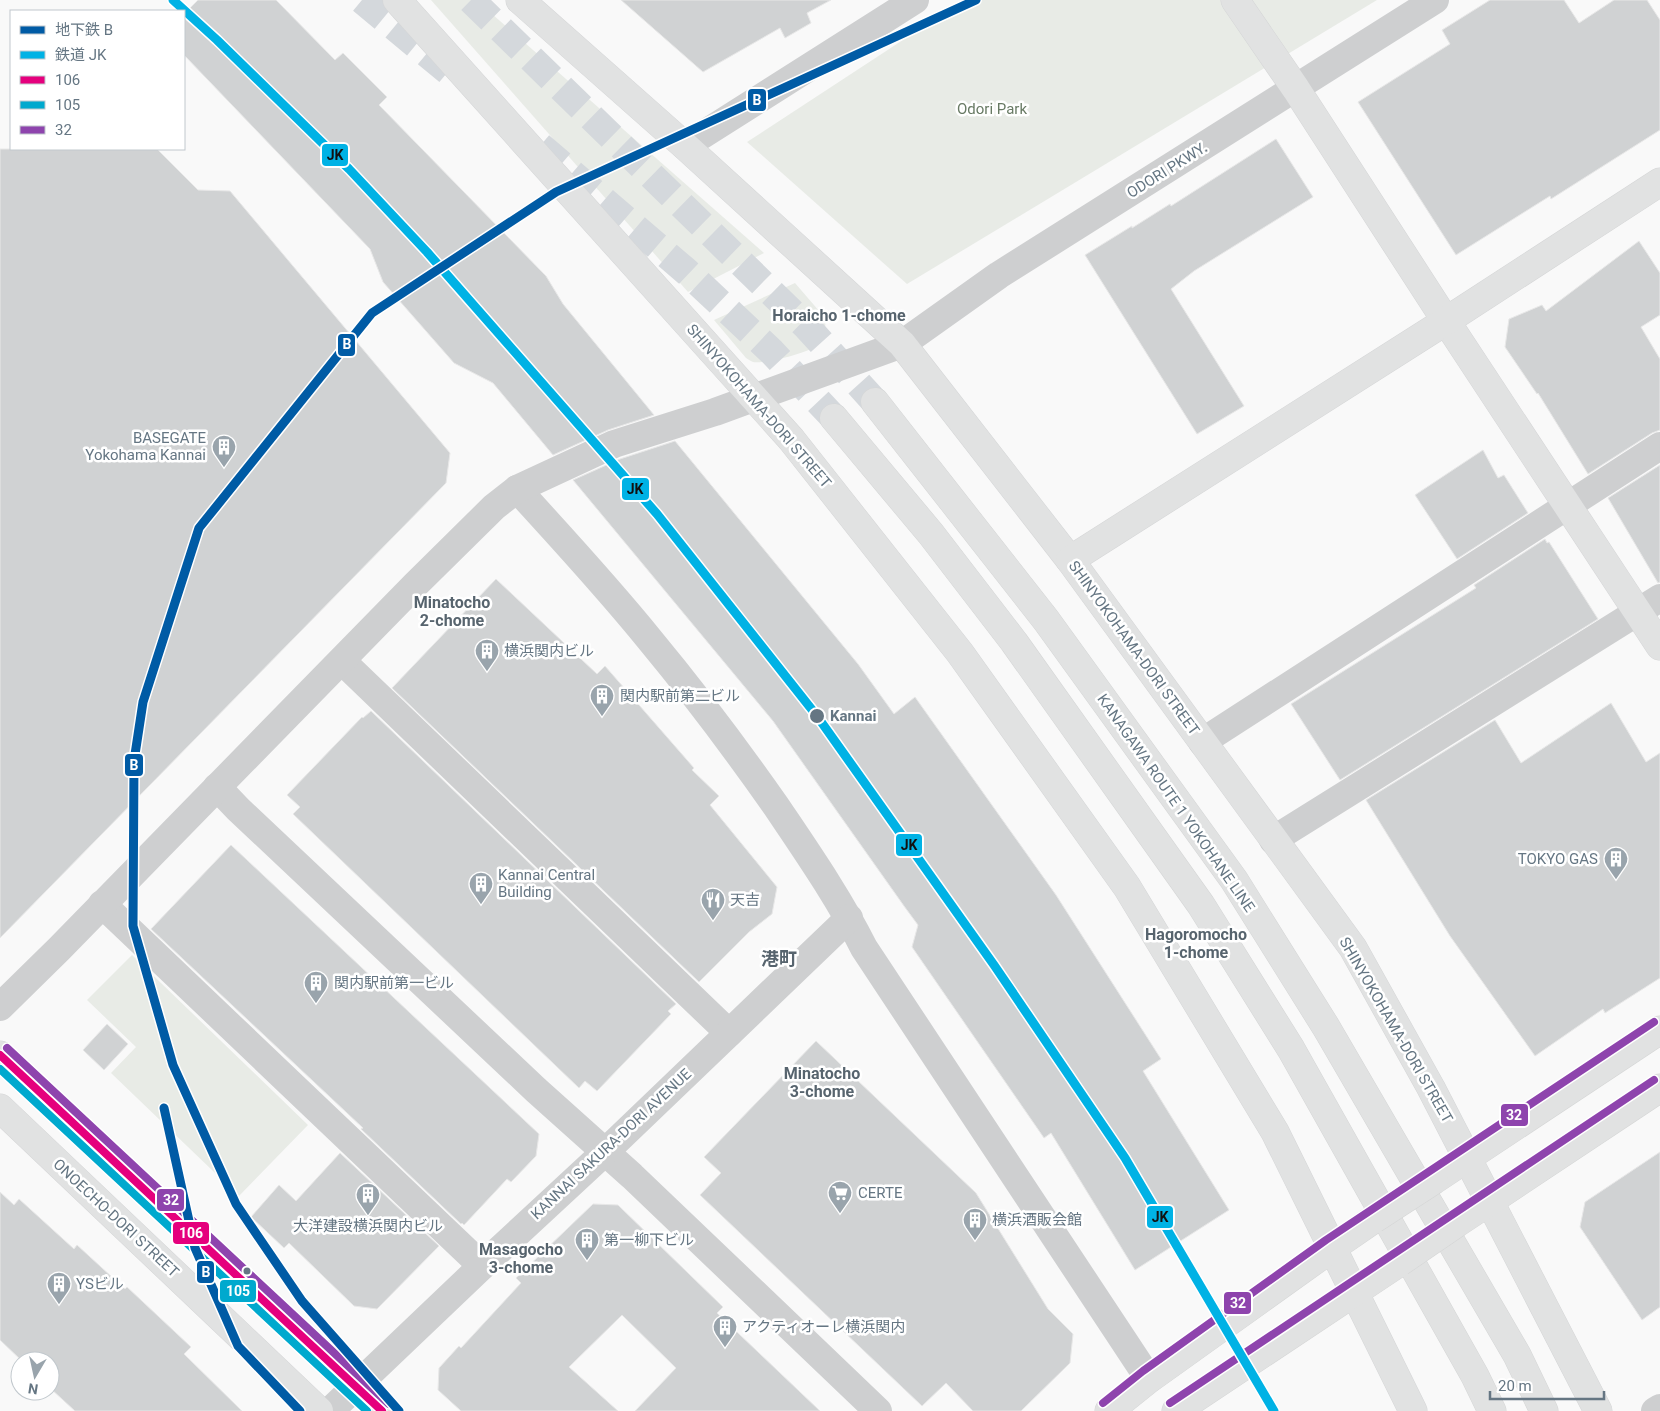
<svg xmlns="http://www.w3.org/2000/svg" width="1660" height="1411" font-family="Roboto,'Noto Sans JP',sans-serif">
  <rect width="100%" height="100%" fill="#f9f9f9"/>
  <g fill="#e8ebe6">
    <polygon points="431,0 476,0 764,253 688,292"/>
    <polygon points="964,0 1377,0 907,284 747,142"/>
    <path d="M795 283 826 319C825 329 824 337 817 345 809 353 764 364 753 362 750 361 748 359 746 358L714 320Z"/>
    <polygon points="132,955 308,1125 239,1196 111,1073 136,1047 87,1000"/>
  </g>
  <g fill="#d0d2d3" stroke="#e8e8e8">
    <polygon points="198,0 276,0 335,60 343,53 387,97 379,105 546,276 563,304 654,415 608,430 553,455 493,383 454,363 383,282 370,249 184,55 184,14"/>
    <polygon points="621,0 831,0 807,13 811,23 785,38 780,28 703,72"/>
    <polygon points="1490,0 1564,0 1579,23 1614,0 1647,0 1660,20 1660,130 1551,199 1550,196 1456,255 1358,102 1450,44 1442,30"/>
    <polygon points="1276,139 1313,197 1194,271 1171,289 1244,406 1197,434 1085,255 1132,226 1132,228 1170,204 1171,206"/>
    <polygon points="0,149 157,149 198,190 230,191 450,453 446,483 0,938"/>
    <polygon points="1639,241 1660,273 1660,315 1641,327 1660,359 1660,430 1652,433 1588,474 1538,393 1537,394 1505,347 1509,319 1542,305 1546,311"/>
    <polygon points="675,441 858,664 894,714 915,697 1056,895 1161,1059 1143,1071 1229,1210 1135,1270 1051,1133 1044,1138 912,947 918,925 904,906 773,721 573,480 620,459"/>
    <polygon points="1483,450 1498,478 1504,475 1528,513 1457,559 1415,495"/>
    <polygon points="1660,465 1660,582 1658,583 1608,498"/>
    <polygon points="1545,539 1547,543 1549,542 1598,619 1340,780 1291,704 1476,588 1474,585"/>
    <polygon points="496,579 597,674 605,666 694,768 692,770 719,796 710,805 777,887 772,914 749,932 699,982 392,688"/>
    <polygon points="1611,703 1646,762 1660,753 1660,978 1605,1013 1603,1009 1535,1056 1450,936 1366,800 1495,720 1521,763"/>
    <polygon points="371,711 676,1004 668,1011 671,1014 597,1091 585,1081 579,1088 293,814 300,807 287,795 362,717 363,718"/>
    <polygon points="231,845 539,1134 536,1156 511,1182 507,1179 464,1225 462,1223 461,1224 361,1129 363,1128 151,929"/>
    <polygon points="107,1024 128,1044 104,1070 83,1050"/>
    <polygon points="816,1041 976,1193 1048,1309 1073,1334 1070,1363 1021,1411 973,1411 946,1383 922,1406 700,1195 721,1173 704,1157"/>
    <polygon points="1660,1152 1660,1307 1642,1320 1580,1227 1585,1202"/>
    <polygon points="340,1153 439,1246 377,1309 354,1306 289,1243 284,1248 251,1217 279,1185 296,1201"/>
    <polygon points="0,1192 14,1205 19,1199 74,1249 77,1245 125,1289 127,1287 191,1347 184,1354 242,1411 75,1411 50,1388 50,1361 22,1361 0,1340"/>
    <polygon points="593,1204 618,1205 723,1307 717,1313 820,1411 635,1411 676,1368 622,1315 569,1367 618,1411 461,1411 438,1390 439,1368 459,1346 461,1348 521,1283 516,1278"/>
  </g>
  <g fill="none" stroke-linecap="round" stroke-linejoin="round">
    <g stroke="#d4d8dc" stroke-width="28" stroke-dasharray="28 14" stroke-linecap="butt">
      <polyline points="362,0 454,76"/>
      <polyline points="471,0 807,327 875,402"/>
      <polyline points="540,146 687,272 772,352 834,418"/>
    </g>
    <defs>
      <g id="secondary">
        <polyline points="397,0 791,439 960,653 1127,887 1275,1132 1413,1411"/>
        <polyline points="520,0 685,146 902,344 1070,560 1353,948 1431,1088 1598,1411"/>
        <polyline points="1235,0 1296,89 1446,321 1660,646"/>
        <polyline points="1070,560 1446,321 1660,182"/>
        <polyline points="0,1055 382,1411"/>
        <polyline points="0,1108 319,1411"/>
      </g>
      <g id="highway">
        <polyline points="875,402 1046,620 1234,880 1326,1027 1517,1355 1544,1411"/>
        <polyline points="834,418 931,534 1014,642 1201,905 1291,1049 1475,1376 1492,1411"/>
        <polyline points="1434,1180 1660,1030"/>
        <polyline points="1457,1223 1660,1088"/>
        <polyline points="1109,1411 1149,1379 1332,1248 1374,1219"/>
        <polyline points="1176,1411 1400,1262"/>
      </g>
    </defs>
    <use href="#secondary" stroke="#d5d6d7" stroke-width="29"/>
    <use href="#highway" stroke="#d5d6d6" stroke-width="29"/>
    <g stroke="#cecfd0" stroke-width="28">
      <polyline points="685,146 915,0"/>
      <path d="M517 489C562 538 608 588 650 640 694 693 736 749 776 806 807 852 839 898 864 948L1149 1379"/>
      <polyline points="342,661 729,1033"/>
      <polyline points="1202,742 1660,446"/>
      <polyline points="217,787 238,809 536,1090 632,1176 878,1411"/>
      <polyline points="1273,840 1660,598"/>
      <polyline points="102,904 482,1266"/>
      <polyline points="0,1007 59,949 415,585 494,507 517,489 614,444 715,412 902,344 999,275 1435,0"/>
      <polyline points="330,1411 482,1266 605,1152 849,918"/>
      <polyline points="1655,1411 1660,1408"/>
    </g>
    <use href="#secondary" stroke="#e1e2e2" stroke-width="28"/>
    <use href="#highway" stroke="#e1e2e2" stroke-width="28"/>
    <defs>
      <g id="highway-bridge">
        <polyline points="1374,1219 1434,1180"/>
        <polyline points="1400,1262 1457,1223"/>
      </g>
    </defs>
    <use href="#highway-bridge" stroke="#d5d6d6" stroke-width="29" stroke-linecap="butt"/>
    <use href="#highway-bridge" stroke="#e1e2e2" stroke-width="28"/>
    <defs>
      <polyline id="bus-1" points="0,1055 382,1411"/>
      <polyline id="bus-2" points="0,1069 367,1411"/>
      <g id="bus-3">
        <polyline points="7,1048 389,1404"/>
        <polyline points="1103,1403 1143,1371 1326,1240 1654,1022"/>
        <polyline points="1170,1403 1654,1080"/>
      </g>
    </defs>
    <use href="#bus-1" stroke="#fff" stroke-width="11"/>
    <use href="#bus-2" stroke="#fff" stroke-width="11"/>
    <use href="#bus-3" stroke="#fff" stroke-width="11"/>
    <use href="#bus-1" stroke="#e5007d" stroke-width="8"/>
    <use href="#bus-2" stroke="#00a9ce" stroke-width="8"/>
    <use href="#bus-3" stroke="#8e44ad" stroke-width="8"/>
    <defs>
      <polyline id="rail-1" points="173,0 217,40 349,169 427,252 657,514 817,716 994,965 1125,1158 1274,1411"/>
    </defs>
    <use href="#rail-1" stroke="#fff" stroke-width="12"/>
    <use href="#rail-1" stroke="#00b2e5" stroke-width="9"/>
    <defs>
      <g id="metro-1">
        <polyline points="164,1108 195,1248 238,1346 300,1411"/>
        <polyline points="399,1411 302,1301 236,1204 173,1065 133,926 134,761 143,702 199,528 372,313 556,192 976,0"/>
      </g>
    </defs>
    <use href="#metro-1" stroke="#fff" stroke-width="12"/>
    <use href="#metro-1" stroke="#005ba5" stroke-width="9"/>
  </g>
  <defs>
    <symbol id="building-pin" viewBox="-11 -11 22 30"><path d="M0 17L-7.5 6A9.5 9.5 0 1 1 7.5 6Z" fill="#99a4ac" stroke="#fff"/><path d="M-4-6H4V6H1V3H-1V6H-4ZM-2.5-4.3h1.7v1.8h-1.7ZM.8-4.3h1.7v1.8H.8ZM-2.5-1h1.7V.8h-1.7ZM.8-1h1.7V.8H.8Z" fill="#fff"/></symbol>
    <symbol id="restaurant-pin" viewBox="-11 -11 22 30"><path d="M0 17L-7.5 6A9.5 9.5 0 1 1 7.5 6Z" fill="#99a4ac" stroke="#fff"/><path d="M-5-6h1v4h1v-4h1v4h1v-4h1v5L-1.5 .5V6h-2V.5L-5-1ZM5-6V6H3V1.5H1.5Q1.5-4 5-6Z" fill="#fff"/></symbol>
    <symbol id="supermarket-pin" viewBox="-11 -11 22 30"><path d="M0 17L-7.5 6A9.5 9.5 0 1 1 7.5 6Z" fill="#99a4ac" stroke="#fff"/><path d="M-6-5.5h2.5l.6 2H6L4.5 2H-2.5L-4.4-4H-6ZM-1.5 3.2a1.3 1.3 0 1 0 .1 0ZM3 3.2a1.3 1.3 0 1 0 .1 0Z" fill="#fff"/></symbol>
  </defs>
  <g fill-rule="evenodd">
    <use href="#building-pin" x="210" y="433" width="28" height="38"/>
    <use href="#building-pin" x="473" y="637" width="28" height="38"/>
    <use href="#building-pin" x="588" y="682" width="28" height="38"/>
    <use href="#building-pin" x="1602" y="845" width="28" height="38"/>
    <use href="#building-pin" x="467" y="870" width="28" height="38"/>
    <use href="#restaurant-pin" x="699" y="886" width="28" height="38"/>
    <use href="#building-pin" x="302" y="969" width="28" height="38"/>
    <use href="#supermarket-pin" x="826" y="1179" width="28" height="38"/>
    <use href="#building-pin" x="354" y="1181" width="28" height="38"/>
    <use href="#building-pin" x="961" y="1206" width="28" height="38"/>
    <use href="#building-pin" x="573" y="1226" width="28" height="38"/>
    <use href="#building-pin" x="45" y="1270" width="28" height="38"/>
    <use href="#building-pin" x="711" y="1313" width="28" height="38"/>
  </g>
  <g fill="#657683" stroke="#fff" stroke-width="2">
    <circle cx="817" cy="716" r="8"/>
    <circle cx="247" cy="1271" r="4.5"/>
  </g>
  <g text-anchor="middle" stroke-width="5" stroke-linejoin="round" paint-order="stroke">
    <g font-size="15" fill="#687a64" stroke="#fff">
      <text x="992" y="114">Odori Park</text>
    </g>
    <g font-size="15" fill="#657683" stroke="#fff">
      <text transform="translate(1167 170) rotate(-32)" y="5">ODORI PKWY.</text>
      <text transform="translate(759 406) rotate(49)" y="5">SHINYOKOHAMA-DORI STREET</text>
      <text transform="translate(1134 648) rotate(54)" y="5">SHINYOKOHAMA-DORI STREET</text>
      <text transform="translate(1176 803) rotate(55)" y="5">KANAGAWA ROUTE 1 YOKOHANE LINE</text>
      <text transform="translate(1396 1030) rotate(60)" y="5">SHINYOKOHAMA-DORI STREET</text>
      <text transform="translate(611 1144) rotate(-43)" y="5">KANNAI SAKURA-DORI AVENUE</text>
      <text transform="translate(116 1218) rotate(43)" y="5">ONOECHO-DORI STREET</text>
    </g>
    <g font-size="15" fill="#657683" stroke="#fff" text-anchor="start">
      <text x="206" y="443" text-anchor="end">BASEGATE<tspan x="206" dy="17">Yokohama Kannai</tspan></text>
      <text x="504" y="656">横浜関内ビル</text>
      <text x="620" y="701">関内駅前第二ビル</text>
      <text x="1598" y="864" text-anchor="end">TOKYO GAS</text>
      <text x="498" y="880">Kannai Central<tspan x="498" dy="17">Building</tspan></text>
      <text x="730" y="905">天吉</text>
      <text x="334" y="988">関内駅前第一ビル</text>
      <text x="858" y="1198">CERTE</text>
      <text x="992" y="1225">横浜酒販会館</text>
      <text x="368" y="1231" text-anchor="middle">大洋建設横浜関内ビル</text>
      <text x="604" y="1245">第一柳下ビル</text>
      <text x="76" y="1289">YSビル</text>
      <text x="742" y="1332">アクティオーレ横浜関内</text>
    </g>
    <g font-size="15" font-weight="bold" fill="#657683" stroke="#fff" text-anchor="start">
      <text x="830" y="721">Kannai</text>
    </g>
    <g font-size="16" font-weight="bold" fill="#57646e" stroke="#fff">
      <text x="839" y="321">Horaicho 1-chome</text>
      <text x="452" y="608">Minatocho<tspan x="452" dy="18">2-chome</tspan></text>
      <text x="1196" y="940">Hagoromocho<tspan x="1196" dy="18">1-chome</tspan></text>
      <text x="822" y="1079">Minatocho<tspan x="822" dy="18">3-chome</tspan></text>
      <text x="521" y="1255">Masagocho<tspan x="521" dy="18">3-chome</tspan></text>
    </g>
    <g font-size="18" font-weight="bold" fill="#57646e" stroke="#fff">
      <text x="779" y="965">港町</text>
    </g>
  </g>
  <g stroke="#fff" stroke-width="2">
    <rect x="747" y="88" width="20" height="24" rx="5" fill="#005ba5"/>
    <rect x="321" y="143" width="28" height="24" rx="5" fill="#00b2e5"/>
    <rect x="337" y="333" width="19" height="24" rx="5" fill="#005ba5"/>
    <rect x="621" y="477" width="29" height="24" rx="5" fill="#00b2e5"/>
    <rect x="124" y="753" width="20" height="24" rx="5" fill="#005ba5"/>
    <rect x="895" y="833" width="28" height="24" rx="5" fill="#00b2e5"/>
    <rect x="1500" y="1103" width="29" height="24" rx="5" fill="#8e44ad"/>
    <rect x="156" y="1188" width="29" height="24" rx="5" fill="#8e44ad"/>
    <rect x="1146" y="1205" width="28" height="24" rx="5" fill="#00b2e5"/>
    <rect x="172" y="1221" width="38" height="24" rx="5" fill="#e5007d"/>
    <rect x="196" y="1260" width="19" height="24" rx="5" fill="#005ba5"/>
    <rect x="219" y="1279" width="38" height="24" rx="5" fill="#00a9ce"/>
    <rect x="1223" y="1291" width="29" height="24" rx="5" fill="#8e44ad"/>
  </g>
  <g font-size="14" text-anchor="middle" font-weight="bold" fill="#fff">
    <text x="757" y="105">B</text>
    <text x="347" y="349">B</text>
    <text x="134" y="770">B</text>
    <text x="1514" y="1120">32</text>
    <text x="171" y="1205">32</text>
    <text x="191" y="1238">106</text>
    <text x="206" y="1277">B</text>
    <text x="238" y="1296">105</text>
    <text x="1238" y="1308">32</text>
  </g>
  <g font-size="14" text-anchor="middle" font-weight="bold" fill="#111">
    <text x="335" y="160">JK</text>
    <text x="635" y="494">JK</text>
    <text x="909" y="850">JK</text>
    <text x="1160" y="1222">JK</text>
  </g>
  <rect x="10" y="10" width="175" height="140" fill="#ffffff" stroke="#c1c8cd"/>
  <rect x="20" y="26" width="25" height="8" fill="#005ba5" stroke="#c1c8cd"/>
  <text x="55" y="35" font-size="15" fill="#657683">地下鉄 B</text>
  <rect x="20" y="51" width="25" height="8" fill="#00b2e5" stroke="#c1c8cd"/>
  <text x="55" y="60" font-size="15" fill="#657683">鉄道 JK</text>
  <rect x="20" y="76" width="25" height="8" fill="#e5007d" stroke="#c1c8cd"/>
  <text x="55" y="85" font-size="15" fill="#657683">106</text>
  <rect x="20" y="101" width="25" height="8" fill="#00a9ce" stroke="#c1c8cd"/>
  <text x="55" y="110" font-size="15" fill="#657683">105</text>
  <rect x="20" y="126" width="25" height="8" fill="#8e44ad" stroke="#c1c8cd"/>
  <text x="55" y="135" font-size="15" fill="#657683">32</text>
  <g transform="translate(35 1376) rotate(189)"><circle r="24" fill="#ffffff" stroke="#c1c8cd"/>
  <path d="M0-4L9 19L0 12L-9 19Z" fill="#99a4ac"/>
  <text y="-8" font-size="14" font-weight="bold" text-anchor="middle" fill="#657683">N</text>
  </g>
  <path d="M1490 1391v8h114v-8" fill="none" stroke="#657683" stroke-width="2.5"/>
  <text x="1498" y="1391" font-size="15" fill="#657683" stroke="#ffffff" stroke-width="4" paint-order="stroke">20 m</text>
</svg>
